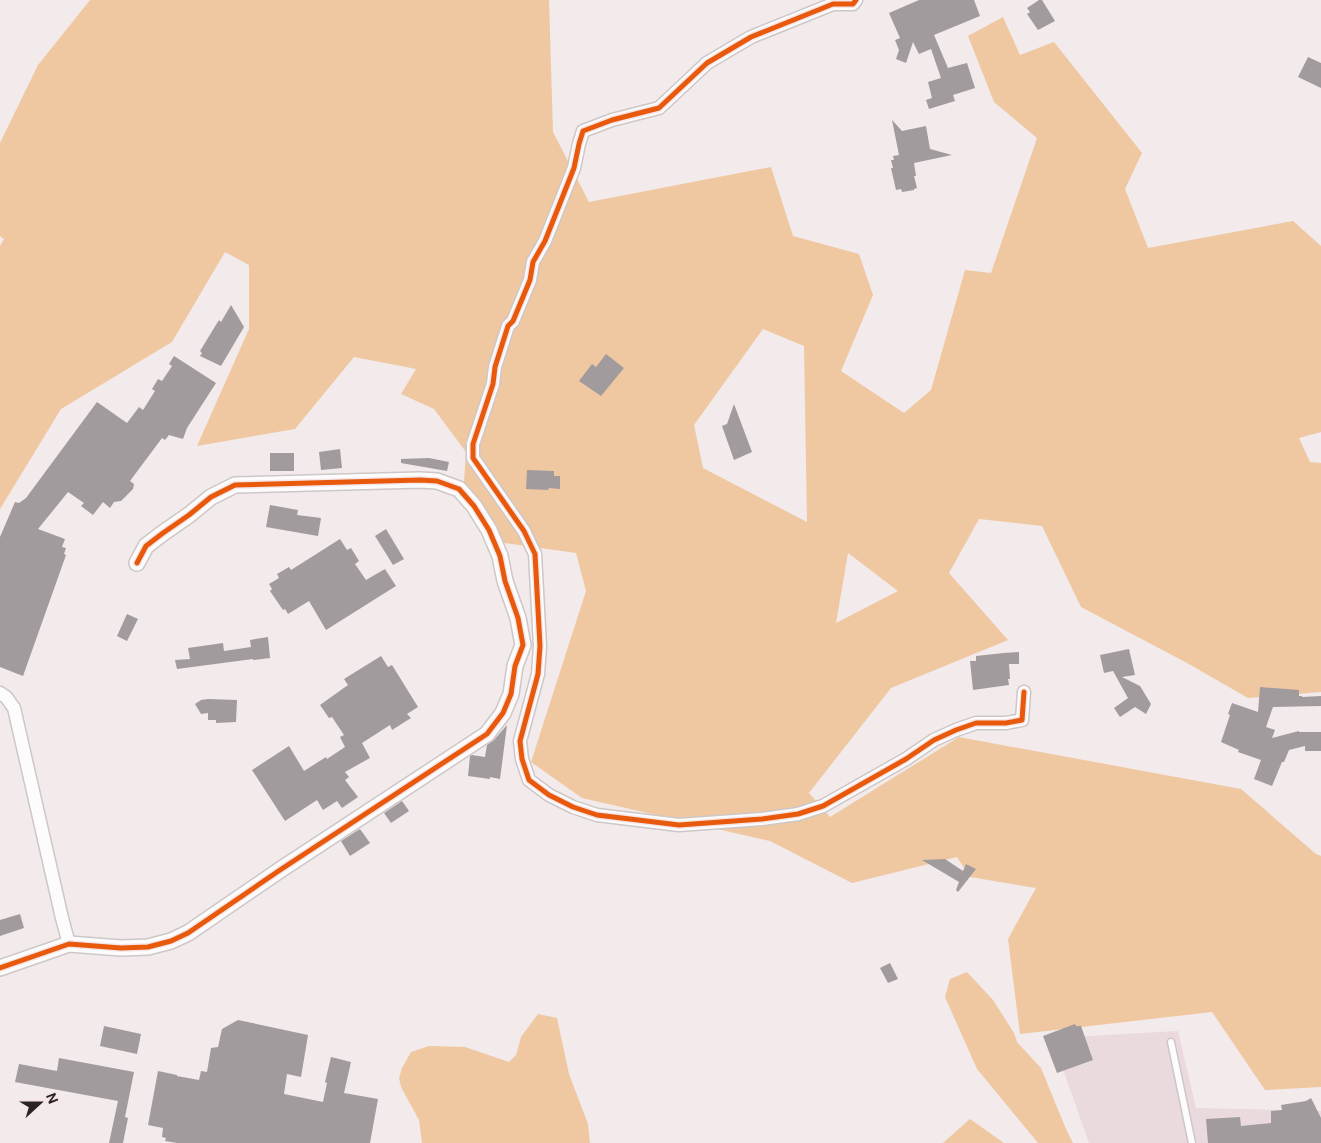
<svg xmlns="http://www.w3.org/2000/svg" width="1321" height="1143" font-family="'DM Sans',sans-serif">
  <rect width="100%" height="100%" fill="#f2eaeb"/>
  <polygon fill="#eadadd" points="1178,1031 1196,1108 1321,1111 1321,1143 1089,1143 1052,1038"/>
  <g fill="#efc8a1" fill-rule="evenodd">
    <path d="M90 0H549L553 132 589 202 771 167 793 236 859 254 873 295 841 371 904 413 931 390 965 270 991 273 1037 138 994 102 968 36 1003 17 1020 55 1054 42 1142 153 1125 189 1148 248 1293 221 1321 246V432L1299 438 1310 462 1321 463V692L1248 698 1187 663 1081 607 1042 526 979 519 949 573 1008 640 891 688 809 793 830 817 959 737 1241 789 1316 854 1321 856V1087L1265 1090 1212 1012 1020 1034 1008 939 1036 888 970 877 957 857 852 883 770 841 582 798 531 762 586 591 576 553 504 543 464 482 466 452 434 409 401 394 416 369 354 357 295 429 197 446 249 329V265L225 252 172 342 61 409 0 509V246L4 239 0 236V143L38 65ZM763 329 804 346 807 522 703 468 694 425ZM848 553 898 591 836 623Z"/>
    <polygon points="967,972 993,1000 1014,1033 1017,1042 1041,1068 1066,1129 1073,1143 1038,1143 977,1069 945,997 950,979"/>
    <polygon points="538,1014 557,1018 569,1074 588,1124 590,1143 422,1143 419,1120 401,1087 399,1078 402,1068 411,1052 429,1046 465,1047 509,1062 516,1055 521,1037"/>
    <polygon points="970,1119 1004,1143 943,1143"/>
  </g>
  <g fill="#a19b9d">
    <polygon points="919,0 974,0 980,16 934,35 948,68 967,63 975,88 953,95 955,101 929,109 926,100 932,98 928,82 941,78 931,49 919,54 913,42 906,63 896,59 899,50 895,40 900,38 889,13"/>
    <polygon points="1039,0 1042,0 1055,21 1038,30 1027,14 1030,12 1027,8"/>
    <polygon points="1308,57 1321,63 1321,88 1298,77"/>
    <polygon points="892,120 902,131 926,126 930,149 952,155 914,163 916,176 914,176 917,188 914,189 914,190 902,192 901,189 896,190 891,168 893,168 891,160 894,160 893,156 899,155"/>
    <polygon points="231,305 244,327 221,366 200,356 202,353 200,351 219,320 221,322"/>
    <polygon points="606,354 624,368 601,396 579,381 592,364 596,367"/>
    <polygon points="174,356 216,383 187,428 183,439 169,435 165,440 162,438 130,481 134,484 133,489 121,501 114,502 110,508 103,502 93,515 81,506 84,503 68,492 38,529 65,539 62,547 66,548 64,554 66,555 23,676 0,667 0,537 15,502 19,503 26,498 97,402 127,423 139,407 143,410 155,391 152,389 158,379 162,381 172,366 169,364"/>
    <polygon points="734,404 752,452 734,460 722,426 727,424"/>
    <polygon points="340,449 342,468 321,470 319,452"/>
    <rect x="270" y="453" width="24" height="18"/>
    <polygon points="429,458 449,462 447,471 401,463 401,459"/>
    <polygon points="527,470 554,471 554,476 560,476 560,489 549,488 548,490 526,489"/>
    <polygon points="270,505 298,510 297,515 321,518 318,536 266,527"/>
    <polygon points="386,529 404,559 393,565 375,536"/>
    <polygon points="340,539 347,550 351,548 359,561 355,564 366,580 385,569 396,586 326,630 309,601 288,614 285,609 283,610 270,591 272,589 269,584 279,578 277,574 289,567 291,570"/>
    <polygon points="127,614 138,619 127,641 117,636"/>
    <polygon points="268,637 270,658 253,660 253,659 177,669 175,660 190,659 188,648 223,643 224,651 251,647 250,640"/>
    <polygon points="1129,649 1135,675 1122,677 1140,686 1151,704 1146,714 1135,707 1120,717 1114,708 1128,698 1113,671 1104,673 1100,655"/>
    <polygon points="1019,652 1019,664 1009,664 1010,679 1008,679 1009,685 973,690 970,661 976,661 976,656 1004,653"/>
    <polygon points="381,656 388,667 392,665 418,707 407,714 411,718 392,730 390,725 362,743 370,758 345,772 349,777 345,780 358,797 342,808 337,801 323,810 317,800 285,821 252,770 289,746 304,771 326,757 327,759 345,747 340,737 344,735 332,717 329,718 320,705 348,685 344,679"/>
    <polygon points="1260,687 1299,690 1299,696 1302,696 1302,697 1321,696 1321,706 1273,707 1266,727 1275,730 1272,738 1299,731 1299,732 1321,732 1321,751 1305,751 1305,746 1289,750 1284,762 1282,762 1272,786 1254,779 1261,760 1238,752 1239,750 1221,742 1230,715 1228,714 1232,703 1258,712"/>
    <polygon points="208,699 237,700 236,722 216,723 216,720 208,720 208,713 201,714 195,704 201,700"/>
    <polygon points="507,725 500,779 490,777 490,779 468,776 470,756 472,755 485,757 487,745 494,740"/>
    <polygon points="402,801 409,811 391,823 384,813"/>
    <polygon points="360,829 370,843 350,856 341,841"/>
    <polygon points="945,859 963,871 966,864 976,869 958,892 956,890 959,882 922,860"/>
    <polygon points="20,914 24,928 0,936 0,920"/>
    <polygon points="890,963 898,979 888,983 880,968"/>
    <polygon points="238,1020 308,1035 301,1077 287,1074 284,1094 323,1102 327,1083 325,1082 331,1057 351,1062 344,1093 378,1099 370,1143 177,1143 165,1141 166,1138 162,1137 163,1128 148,1125 158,1071 177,1075 177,1076 199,1080 201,1071 207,1072 211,1048 218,1047 222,1029"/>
    <polygon points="1075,1024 1076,1026 1081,1026 1093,1060 1057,1073 1043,1036"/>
    <polygon points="104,1026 141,1034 137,1054 100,1046"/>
    <polygon points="59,1058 134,1072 125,1117 128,1118 123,1143 109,1143 118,1101 15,1082 19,1064 57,1071"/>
    <polygon points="1311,1098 1321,1118 1321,1143 1208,1143 1206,1119 1240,1117 1241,1126 1271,1123 1271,1111 1282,1110 1281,1105 1306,1101"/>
  </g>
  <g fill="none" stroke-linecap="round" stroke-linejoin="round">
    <defs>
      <polyline id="service" points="1171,1042 1192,1143"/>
      <g id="minor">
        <polyline points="856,0 853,4 833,4 751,37 707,63 659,108 612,120 583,131 579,144 574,168 545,241 533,262 530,280 513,321 508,326 495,367 493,384 473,444 473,458 524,531 535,554 540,646 538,674 520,741 522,759 529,780 549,795 573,807 597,815 679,825 762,819 798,814 823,806 906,759 934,740 956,730 976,723 1006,723 1022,720 1024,692"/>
        <polyline points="0,693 6,697 14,708 62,918 69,944"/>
      </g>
      <polyline id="tertiary" points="0,968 69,944 121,948 148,947 171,941 188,933 280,870 487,734 503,713 511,694 515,666 523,645 518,618 505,581 500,556 489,530 474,506 459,489 437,481 420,480 235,485 211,497 189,515 163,533 146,546 137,563"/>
    </defs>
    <use href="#service" stroke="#cdc7c8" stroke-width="9"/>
    <use href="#minor" stroke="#cdc7c8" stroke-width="15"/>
    <use href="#tertiary" stroke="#cdc7c8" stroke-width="18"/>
    <use href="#service" stroke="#fdfcfc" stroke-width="6"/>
    <use href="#minor" stroke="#fdfcfc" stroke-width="12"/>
    <use href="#tertiary" stroke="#fdfcfc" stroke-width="15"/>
    <defs>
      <g id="cycleway">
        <polyline points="856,0 853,4 833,4 751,37 707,63 659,108 612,120 583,131 579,144 574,168 545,241 533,262 530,280 513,321 508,326 495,367 493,384 473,444 473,458 524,531 535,554 540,646 538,674 520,741 522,759 529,780 549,795 573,807 597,815 679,825 762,819 798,814 823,806 906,759 934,740 956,730 976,723 1006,723 1022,720 1024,692"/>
        <polyline points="0,968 69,944 121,948 148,947 171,941 188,933 280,870 487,734 503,713 511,694 515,666 523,645 518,618 505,581 500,556 489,530 474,506 459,489 437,481 420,480 235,485 211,497 189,515 163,533 146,546 137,563"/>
      </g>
    </defs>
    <use href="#cycleway" stroke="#f5e6e9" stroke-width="8"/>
    <use href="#cycleway" stroke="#e8590c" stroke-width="5"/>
  </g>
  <g transform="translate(40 1103) rotate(69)" stroke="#f5e6e9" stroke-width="4" paint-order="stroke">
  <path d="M0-4L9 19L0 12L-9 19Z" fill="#282324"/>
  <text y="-8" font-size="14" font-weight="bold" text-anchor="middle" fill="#282324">N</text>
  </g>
</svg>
